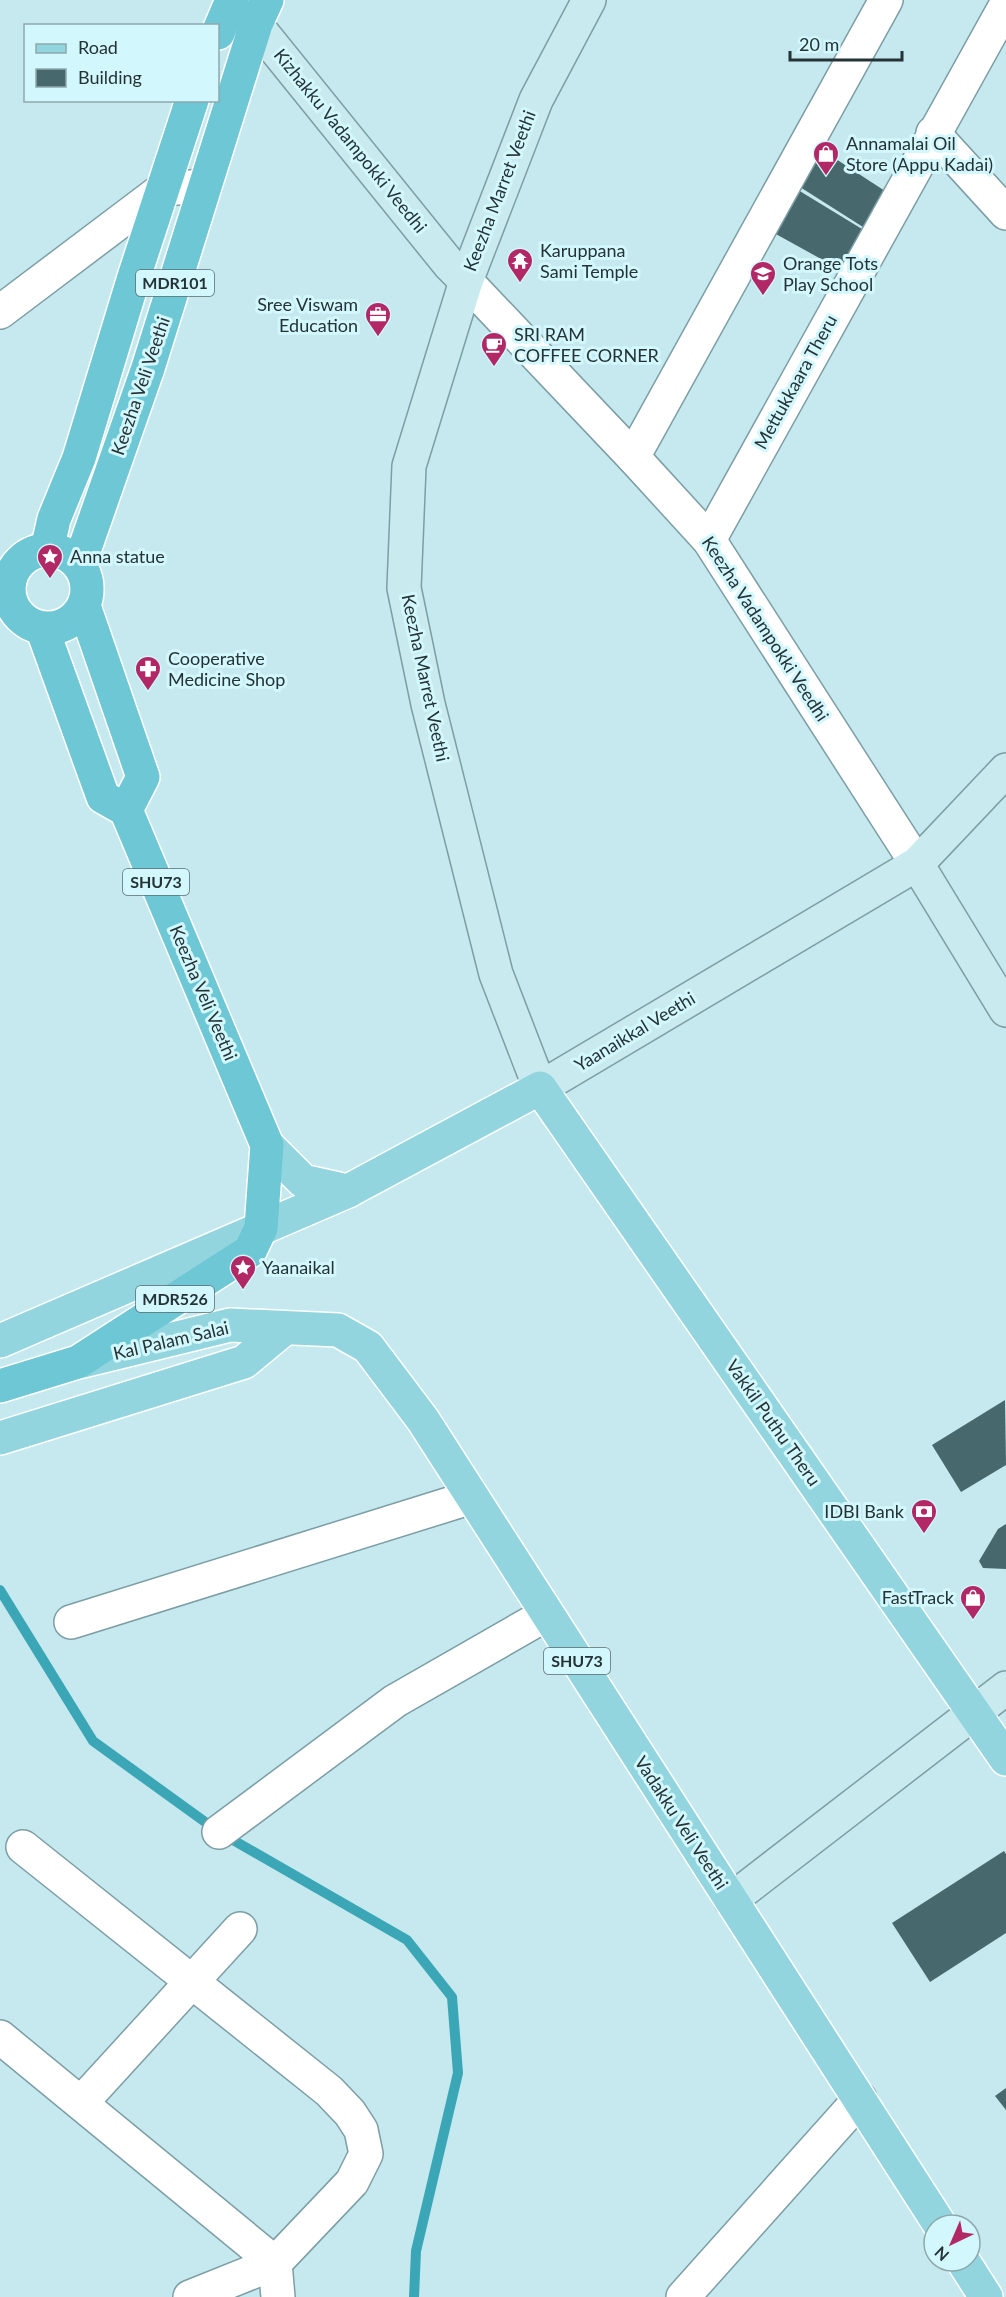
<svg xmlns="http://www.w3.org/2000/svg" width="1006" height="2297" font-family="Lato,sans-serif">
  <rect width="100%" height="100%" fill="#c5e9ef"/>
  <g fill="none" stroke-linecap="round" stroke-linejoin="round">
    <polyline stroke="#3ba6b6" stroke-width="10" points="0,1590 93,1741 219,1832 407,1940 452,1997 458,2073 416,2251 414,2297"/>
  </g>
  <g fill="#47686d">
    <polygon points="819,148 885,191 863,227 800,187"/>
    <polygon points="798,190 862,229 841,270 774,233"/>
    <polygon points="1005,1400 1006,1465 961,1492 932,1445"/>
    <polygon points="1006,1524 1006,1569 983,1568 979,1561 998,1529"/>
    <polygon points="1004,1851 1006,1854 1006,1933 930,1982 892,1923"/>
    <polygon points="1006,2088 1006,2110 995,2096"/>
  </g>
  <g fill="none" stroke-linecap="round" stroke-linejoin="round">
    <defs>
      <g id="minor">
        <polyline points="933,133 1006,213"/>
        <polyline points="0,312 163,189 205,186"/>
        <polyline points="633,457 886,0"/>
        <polyline points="709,540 1006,5"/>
        <polyline points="71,1622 472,1497"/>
        <polyline points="219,1832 395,1701 547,1614"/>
        <polyline points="23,1847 329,2091 350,2113 361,2130 366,2154 352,2182 275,2263 190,2297"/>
        <polyline points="0,2037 275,2263 278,2297"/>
        <polyline points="81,2103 240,1929"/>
      </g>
      <g id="tertiary">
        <polyline points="466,281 633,457 709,540 917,864"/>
        <polyline points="683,2297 860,2099"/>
      </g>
      <g id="secondary">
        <polyline points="589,0 536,100 466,281 409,466 404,588 428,704 496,974 540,1088 917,864 1006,770"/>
        <polyline points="239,4 449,264 466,281"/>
        <polyline points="917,864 1006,1010"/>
        <polyline points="731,1900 1006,1688"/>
      </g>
      <g id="primary">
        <polyline points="267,1145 303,1181 348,1191"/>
        <polyline points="0,1341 348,1191 540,1088 1006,1759"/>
        <polyline points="83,1361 230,1325 338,1330 368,1347 423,1420 940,2225"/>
        <polyline points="0,1438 244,1362 285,1328"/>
        <polyline points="963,2261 986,2297"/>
      </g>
      <g id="trunk">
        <polyline points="218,33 232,0"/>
        <polyline points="47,550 54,519 79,458 134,277 192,100"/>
        <circle cx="48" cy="589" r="39"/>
        <polyline points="79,565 148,368 256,24 267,0"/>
        <polyline points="84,606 143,777 126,810"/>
        <polyline points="0,1386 78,1362 250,1251 261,1228 267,1145 126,810 103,797 42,628"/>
      </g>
    </defs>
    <use href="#minor" stroke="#7c9ea4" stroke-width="36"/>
    <use href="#tertiary" stroke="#7c9ea4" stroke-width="36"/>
    <use href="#secondary" stroke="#7c9ea4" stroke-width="36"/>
    <use href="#primary" stroke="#fff" stroke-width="36"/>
    <use href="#trunk" stroke="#fff" stroke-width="36"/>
    <use href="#minor" stroke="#fff" stroke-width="33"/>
    <use href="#tertiary" stroke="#fff" stroke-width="33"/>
    <use href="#secondary" stroke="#c9eaef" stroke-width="33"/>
    <use href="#primary" stroke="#92d5df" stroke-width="33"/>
    <use href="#trunk" stroke="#6ec7d4" stroke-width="33"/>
  </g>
  <defs>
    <symbol id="shop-pin" viewBox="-11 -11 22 30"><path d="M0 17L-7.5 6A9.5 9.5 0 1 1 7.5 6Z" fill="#b22866" stroke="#d2f7fd"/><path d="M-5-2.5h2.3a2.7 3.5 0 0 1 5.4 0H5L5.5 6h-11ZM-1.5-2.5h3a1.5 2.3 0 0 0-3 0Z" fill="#fff"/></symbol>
    <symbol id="temple-pin" viewBox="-11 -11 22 30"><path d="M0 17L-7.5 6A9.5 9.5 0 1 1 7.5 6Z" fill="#b22866" stroke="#d2f7fd"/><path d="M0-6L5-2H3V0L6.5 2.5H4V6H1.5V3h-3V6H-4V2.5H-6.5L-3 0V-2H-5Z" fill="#fff"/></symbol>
    <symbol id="school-pin" viewBox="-11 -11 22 30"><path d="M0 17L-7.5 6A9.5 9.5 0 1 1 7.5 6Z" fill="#b22866" stroke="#d2f7fd"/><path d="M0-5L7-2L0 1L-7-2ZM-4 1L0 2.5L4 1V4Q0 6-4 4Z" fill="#fff"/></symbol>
    <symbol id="office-pin" viewBox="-11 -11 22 30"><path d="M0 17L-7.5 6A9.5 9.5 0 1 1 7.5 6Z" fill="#b22866" stroke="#d2f7fd"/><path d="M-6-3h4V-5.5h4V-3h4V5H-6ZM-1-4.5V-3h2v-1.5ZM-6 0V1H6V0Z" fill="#fff"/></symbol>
    <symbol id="cafe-pin" viewBox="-11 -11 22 30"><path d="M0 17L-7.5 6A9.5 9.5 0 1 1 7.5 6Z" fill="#b22866" stroke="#d2f7fd"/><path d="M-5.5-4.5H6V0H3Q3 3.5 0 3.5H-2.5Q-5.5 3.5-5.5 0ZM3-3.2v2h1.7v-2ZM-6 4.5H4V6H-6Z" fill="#fff"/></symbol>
    <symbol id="sight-pin" viewBox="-11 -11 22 30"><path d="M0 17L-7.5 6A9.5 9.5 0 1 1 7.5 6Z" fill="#b22866" stroke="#d2f7fd"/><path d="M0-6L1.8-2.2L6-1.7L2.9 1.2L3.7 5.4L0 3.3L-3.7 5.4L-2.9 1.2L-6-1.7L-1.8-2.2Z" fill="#fff"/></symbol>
    <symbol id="pharmacy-pin" viewBox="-11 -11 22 30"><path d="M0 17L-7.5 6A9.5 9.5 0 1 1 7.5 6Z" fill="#b22866" stroke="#d2f7fd"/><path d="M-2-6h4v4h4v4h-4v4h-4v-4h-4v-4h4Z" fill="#fff"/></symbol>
    <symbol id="bank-pin" viewBox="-11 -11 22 30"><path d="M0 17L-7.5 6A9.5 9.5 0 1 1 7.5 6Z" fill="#b22866" stroke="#d2f7fd"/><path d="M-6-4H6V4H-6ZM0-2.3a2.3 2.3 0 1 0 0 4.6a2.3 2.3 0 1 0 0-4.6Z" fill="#fff"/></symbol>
  </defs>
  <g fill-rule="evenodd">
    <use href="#shop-pin" x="811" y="139" width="30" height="40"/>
    <use href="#temple-pin" x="505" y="246" width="30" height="40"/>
    <use href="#school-pin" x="748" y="259" width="30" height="40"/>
    <use href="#office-pin" x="363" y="300" width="30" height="40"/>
    <use href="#cafe-pin" x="479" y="330" width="30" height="40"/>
    <use href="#sight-pin" x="35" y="542" width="30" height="40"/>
    <use href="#pharmacy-pin" x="133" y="654" width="30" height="40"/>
    <use href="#sight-pin" x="228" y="1253" width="30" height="40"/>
    <use href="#bank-pin" x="909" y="1497" width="30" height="40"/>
    <use href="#shop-pin" x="958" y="1583" width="30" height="40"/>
  </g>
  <g text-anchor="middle" stroke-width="6" stroke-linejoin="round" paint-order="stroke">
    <g fill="#d2f7fd" stroke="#596e72" stroke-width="1.5">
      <rect x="136" y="270" width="78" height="26" rx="4.5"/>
      <rect x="123" y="869" width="66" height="26" rx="4.5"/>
      <rect x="136" y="1286" width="78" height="26" rx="4.5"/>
      <rect x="544" y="1648" width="66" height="26" rx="4.5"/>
    </g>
    <g font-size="16" font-weight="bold" fill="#253336">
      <text x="175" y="289">MDR101</text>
      <text x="156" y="888">SHU73</text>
      <text x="175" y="1305">MDR526</text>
      <text x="577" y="1667">SHU73</text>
    </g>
    <g font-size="18" fill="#253336" stroke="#d2f7fd">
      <text transform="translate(350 141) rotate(51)" y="6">Kizhakku Vadampokki Veedhi</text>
      <text transform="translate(500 191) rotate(-69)" y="6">Keezha Marret Veethi</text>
      <text transform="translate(796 382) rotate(-61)" y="6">Mettukkaara Theru</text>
      <text transform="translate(141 386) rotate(-71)" y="6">Keezha Veli Veethi</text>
      <text transform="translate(765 629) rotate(57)" y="6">Keezha Vadampokki Veedhi</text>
      <text transform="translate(425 678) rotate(78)" y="6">Keezha Marret Veethi</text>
      <text transform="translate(203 993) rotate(67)" y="6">Keezha Veli Veethi</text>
      <text transform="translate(635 1032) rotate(-31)" y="6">Yaanaikkal Veethi</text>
      <text transform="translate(171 1341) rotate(-13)" y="6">Kal Palam Salai</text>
      <text transform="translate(773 1423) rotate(55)" y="6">Vakkil Puthu Theru</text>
      <text transform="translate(681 1823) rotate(57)" y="6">Vadakku Veli Veethi</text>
    </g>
    <g font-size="18" fill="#253336" stroke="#d2f7fd" text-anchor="start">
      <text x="846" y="150">Annamalai Oil<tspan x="846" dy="21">Store (Appu Kadai)</tspan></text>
      <text x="540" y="257">Karuppana<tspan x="540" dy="21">Sami Temple</tspan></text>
      <text x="783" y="270">Orange Tots<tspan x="783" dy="21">Play School</tspan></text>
      <text x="358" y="311" text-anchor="end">Sree Viswam<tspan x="358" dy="21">Education</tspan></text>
      <text x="514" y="341">SRI RAM<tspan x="514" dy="21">COFFEE CORNER</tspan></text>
      <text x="70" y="563">Anna statue</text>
      <text x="168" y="665">Cooperative<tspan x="168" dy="21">Medicine Shop</tspan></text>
      <text x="262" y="1274">Yaanaikal</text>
      <text x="904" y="1518" text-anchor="end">IDBI Bank</text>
      <text x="954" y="1604" text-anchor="end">FastTrack</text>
    </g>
  </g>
  <rect x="24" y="24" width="195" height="78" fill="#d2f7fd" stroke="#8da9ad" stroke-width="1.5"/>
  <rect x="36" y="44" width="30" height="9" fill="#92d5df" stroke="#8da9ad" stroke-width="1.5"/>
  <text x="78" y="54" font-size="18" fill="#253336">Road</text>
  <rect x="36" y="69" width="30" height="18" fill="#47686d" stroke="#8da9ad" stroke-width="1.5"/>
  <text x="78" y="84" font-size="18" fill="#253336">Building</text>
  <g transform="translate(952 2243) rotate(224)"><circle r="28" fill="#d2f7fd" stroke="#8da9ad" stroke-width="1.5"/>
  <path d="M0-4.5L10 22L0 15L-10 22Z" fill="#b22866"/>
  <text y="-9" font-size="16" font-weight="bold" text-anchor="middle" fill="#253336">N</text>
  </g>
  <path d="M790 51v9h112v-9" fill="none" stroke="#253336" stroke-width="3"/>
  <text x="799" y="51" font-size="18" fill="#253336" stroke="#d2f7fd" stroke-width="4.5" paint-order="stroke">20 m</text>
</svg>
